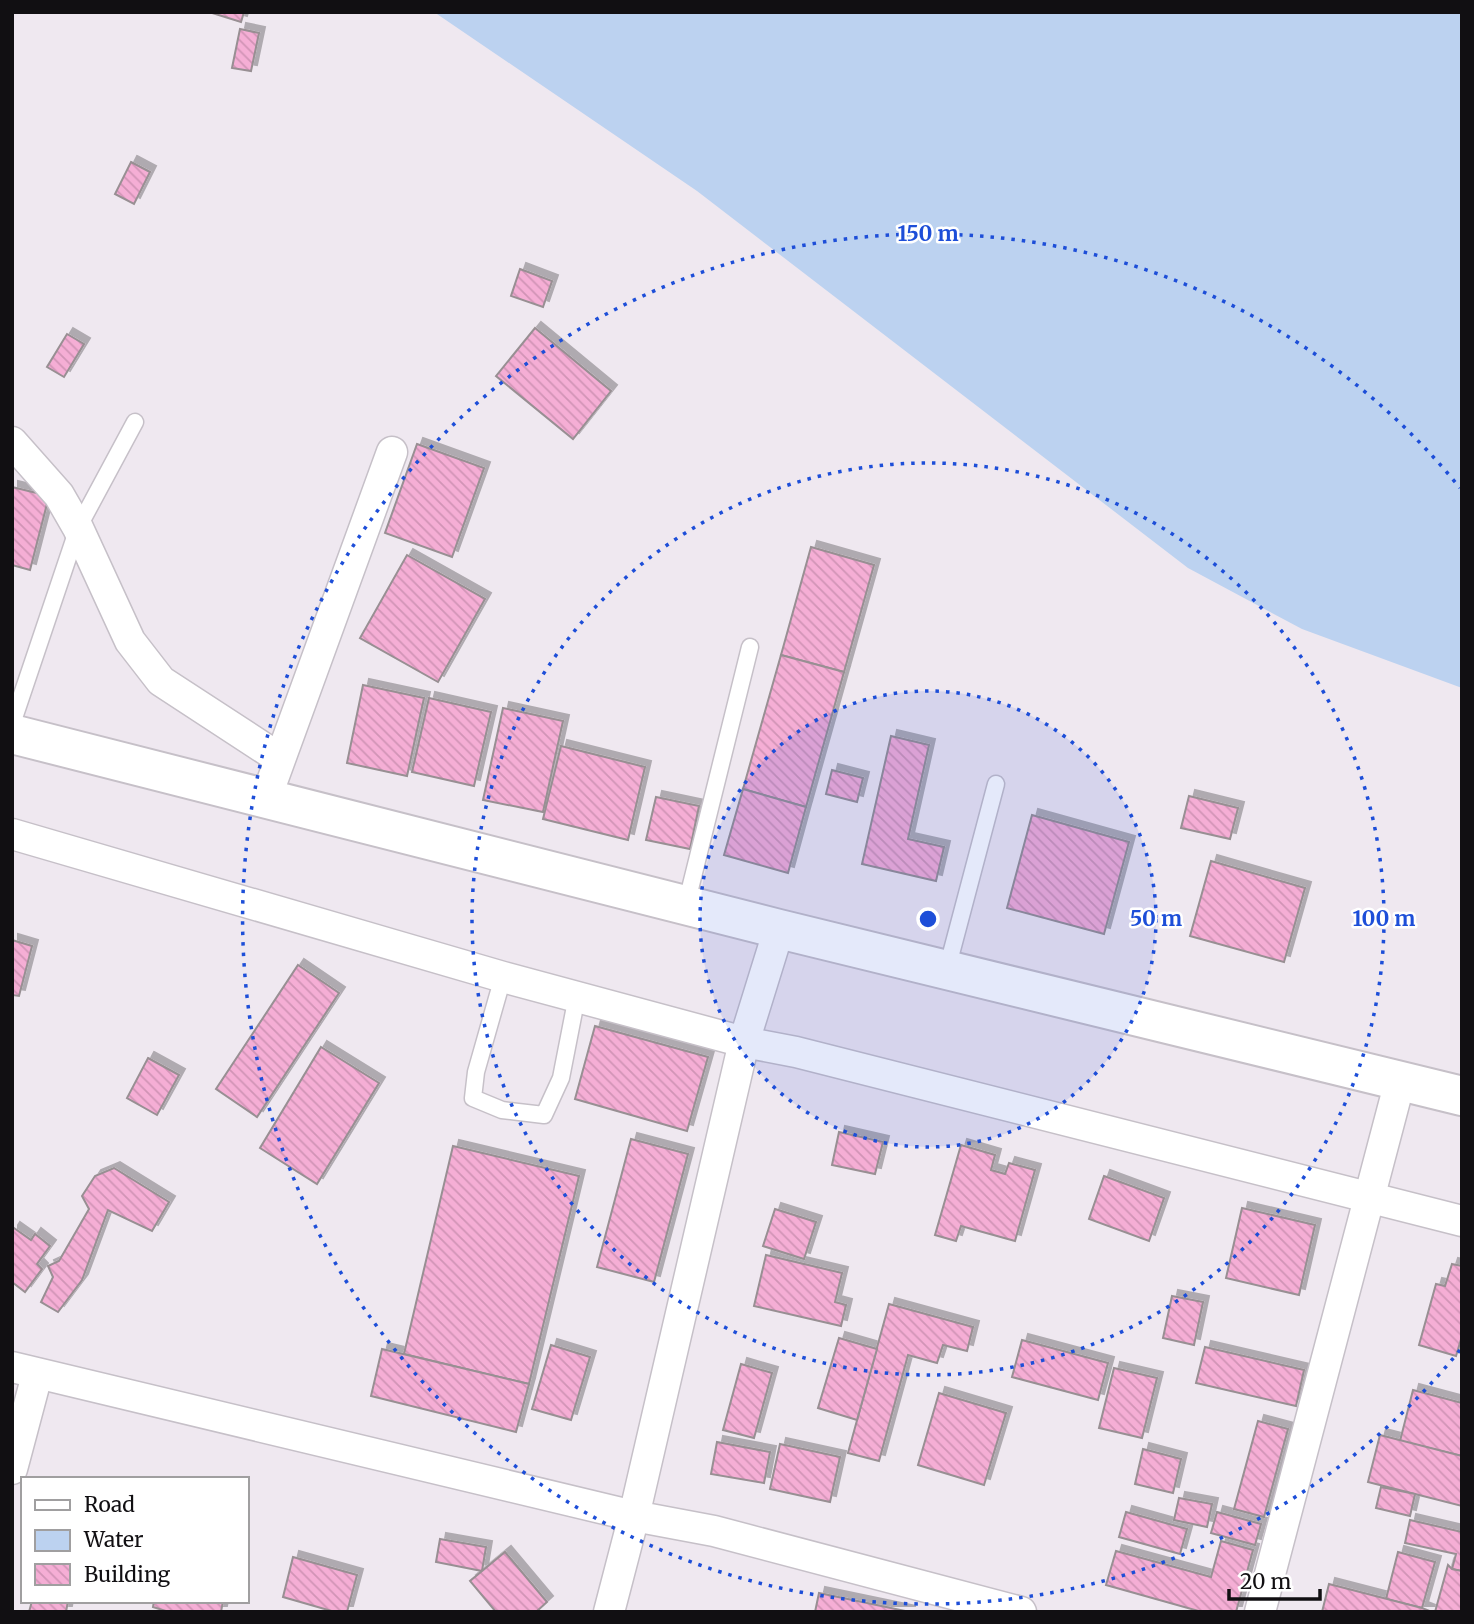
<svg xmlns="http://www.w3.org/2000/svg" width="1474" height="1624" font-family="Merriweather,serif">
  <defs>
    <pattern id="building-back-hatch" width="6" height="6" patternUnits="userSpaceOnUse" patternTransform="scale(1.75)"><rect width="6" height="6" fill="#f5aed5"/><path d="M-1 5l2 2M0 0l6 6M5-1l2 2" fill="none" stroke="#d194b6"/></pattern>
    <filter id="shadow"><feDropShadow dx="6" dy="-6" stdDeviation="0" flood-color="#0004"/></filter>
  </defs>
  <rect width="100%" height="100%" fill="#efe8f0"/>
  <polygon fill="#bcd2f0" points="434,12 1462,12 1462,688 1302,629 1188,568 697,191"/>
  <g fill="url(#building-back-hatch)" stroke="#988f93" stroke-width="2" filter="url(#shadow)">
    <polygon points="209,12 244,12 241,22"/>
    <polygon points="240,29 259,33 251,71 232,68"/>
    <polygon points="131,162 150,172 134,204 115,194"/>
    <polygon points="520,269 552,281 543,307 511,296"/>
    <polygon points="535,328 611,391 573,439 496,376"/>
    <polygon points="67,334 84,344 64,377 47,367"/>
    <polygon points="417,444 484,468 452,557 385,533"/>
    <polygon points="12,487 49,496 30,570 12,565"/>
    <polygon points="811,547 874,565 844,672 781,655"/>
    <polygon points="407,555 485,599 438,682 360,638"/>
    <polygon points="781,655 844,672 806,807 743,789"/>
    <polygon points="363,685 424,698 407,776 347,763"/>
    <polygon points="429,698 491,712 474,786 412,772"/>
    <polygon points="503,708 563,721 543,812 483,800"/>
    <polygon points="891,736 929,745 908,839 944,847 936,881 862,864"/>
    <polygon points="561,746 645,767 628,840 543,819"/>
    <polygon points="832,770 863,778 857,802 826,794"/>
    <polygon points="743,789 806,807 788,873 724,855"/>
    <polygon points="1189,796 1238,808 1230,839 1181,828"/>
    <polygon points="656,797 699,806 690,849 646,840"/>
    <polygon points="1032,815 1129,842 1104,934 1007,908"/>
    <polygon points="1211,861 1305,888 1284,962 1190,936"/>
    <polygon points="12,940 32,946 19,996 12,995"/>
    <polygon points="298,965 339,993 257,1117 216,1089"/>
    <polygon points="595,1026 708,1057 687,1131 575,1099"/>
    <polygon points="321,1047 379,1083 317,1184 260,1148"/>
    <polygon points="148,1058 179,1075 157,1115 127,1098"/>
    <polygon points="839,1132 883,1142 875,1174 832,1165"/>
    <polygon points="631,1139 688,1154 654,1282 597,1267"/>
    <polygon points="961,1145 995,1155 991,1170 1005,1174 1009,1163 1035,1170 1015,1241 961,1226 956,1241 935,1235"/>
    <polygon points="453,1146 579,1176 529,1384 404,1354"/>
    <polygon points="114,1168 169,1202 152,1231 108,1210 82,1280 58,1312 41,1302 53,1277 48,1266 59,1261 89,1209 82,1196 95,1176"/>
    <polygon points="1104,1176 1164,1198 1149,1241 1089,1219"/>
    <polygon points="1242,1208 1315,1225 1299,1295 1226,1278"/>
    <polygon points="775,1209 816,1222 804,1259 763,1246"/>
    <polygon points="14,1228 31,1240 35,1234 50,1246 37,1264 42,1269 25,1292 12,1282 12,1231"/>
    <polygon points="766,1255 842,1273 835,1302 846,1305 841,1326 754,1306"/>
    <polygon points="1452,1264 1462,1266 1462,1336 1456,1356 1419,1345 1436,1284 1445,1286"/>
    <polygon points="1172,1296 1203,1302 1194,1345 1163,1338"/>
    <polygon points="889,1304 973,1327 967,1351 943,1345 937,1363 908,1355 879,1461 848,1453"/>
    <polygon points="839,1338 877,1349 857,1420 818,1408"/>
    <polygon points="1022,1340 1108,1363 1098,1400 1012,1377"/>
    <polygon points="551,1345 590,1357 571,1420 532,1409"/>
    <polygon points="1205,1347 1304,1370 1296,1406 1196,1383"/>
    <polygon points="382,1349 529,1384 516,1432 371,1396"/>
    <polygon points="741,1364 772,1373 754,1438 723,1430"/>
    <polygon points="1114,1368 1157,1378 1142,1438 1099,1428"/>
    <polygon points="1413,1390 1462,1403 1462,1456 1400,1441"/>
    <polygon points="939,1393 1006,1413 984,1485 918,1465"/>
    <polygon points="1258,1421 1288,1429 1264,1517 1234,1509"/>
    <polygon points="1380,1435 1462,1456 1462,1506 1368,1482"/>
    <polygon points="717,1442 770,1452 764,1483 711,1474"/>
    <polygon points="780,1444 840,1457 830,1502 770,1489"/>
    <polygon points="1143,1449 1181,1459 1173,1493 1135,1484"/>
    <polygon points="1381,1487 1415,1494 1410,1516 1376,1508"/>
    <polygon points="1179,1498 1212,1504 1207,1527 1174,1520"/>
    <polygon points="1126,1512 1187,1529 1180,1554 1119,1537"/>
    <polygon points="1217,1512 1261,1524 1255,1545 1211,1533"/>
    <polygon points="1410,1520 1462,1532 1462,1571 1452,1569 1456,1554 1405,1543"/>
    <polygon points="440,1539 486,1547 482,1571 436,1562"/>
    <polygon points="1221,1541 1253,1550 1236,1612 1202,1612 1106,1585 1116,1551 1211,1577"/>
    <polygon points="505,1552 547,1602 536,1612 496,1612 470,1581"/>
    <polygon points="1398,1552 1435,1562 1422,1608 1386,1599"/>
    <polygon points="293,1557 357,1575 347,1612 335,1612 283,1597"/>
    <polygon points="1448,1565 1452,1569 1462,1571 1462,1612 1435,1612"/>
    <polygon points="1329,1584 1422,1608 1432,1612 1322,1612"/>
    <polygon points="819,1593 910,1612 815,1612"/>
    <polygon points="32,1601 68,1601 66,1612 29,1612"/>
    <polygon points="154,1601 223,1601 221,1612 169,1612 153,1607"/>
  </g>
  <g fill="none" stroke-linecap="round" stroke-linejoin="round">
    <defs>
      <g id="service">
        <polyline points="12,724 78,528 135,422"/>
        <polyline points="686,905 750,647"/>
        <polyline points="947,969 996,784"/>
        <polyline points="503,977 476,1072 473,1098 502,1110 544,1115 561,1078 577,996"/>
      </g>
      <g id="minor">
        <polyline points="12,442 59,495 78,528 130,641 161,681 279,758"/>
        <polyline points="266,798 392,452"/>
        <polyline points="12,834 503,977 744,1042 796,1052 1462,1221"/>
        <polyline points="12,1367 634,1516 714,1531 1021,1612"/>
        <polyline points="12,1469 37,1375"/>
        <polyline points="609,1612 634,1516 744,1042 779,929"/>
        <polyline points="1260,1612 1400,1081"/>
      </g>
      <polyline id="trunk" points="12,734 779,929 1462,1096"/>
    </defs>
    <use href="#service" stroke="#c6c0c8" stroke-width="19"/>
    <use href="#minor" stroke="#c6c0c8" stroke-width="33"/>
    <use href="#trunk" stroke="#c6c0c8" stroke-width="42"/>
    <use href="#service" stroke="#fff" stroke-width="16"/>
    <use href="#minor" stroke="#fff" stroke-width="30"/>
    <use href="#trunk" stroke="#fff" stroke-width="38"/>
  </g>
  <circle cx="928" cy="919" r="228" fill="#1d4ed8" fill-opacity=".12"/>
  <g fill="none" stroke="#1d4ed8" stroke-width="3.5" stroke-dasharray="3.5 7">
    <circle cx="928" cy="919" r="228"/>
    <circle cx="928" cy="919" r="456"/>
    <path d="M1460 1350A685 685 0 1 1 1460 488"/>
  </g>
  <circle cx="928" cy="919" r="10" fill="#1d4ed8" stroke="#fff" stroke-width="3.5"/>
  <g font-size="21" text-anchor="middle" font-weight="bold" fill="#1d4ed8" stroke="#fff" stroke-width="5" stroke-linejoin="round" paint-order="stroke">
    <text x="928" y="241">150 m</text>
    <text x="1156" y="926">50 m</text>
    <text x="1384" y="926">100 m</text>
  </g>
  <rect width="1474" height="1624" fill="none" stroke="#110f12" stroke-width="28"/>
  <rect x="21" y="1477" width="228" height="126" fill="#ffffff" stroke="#a09fa0" stroke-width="2"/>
  <rect x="35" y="1500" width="35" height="10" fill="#ffffff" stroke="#a09fa0" stroke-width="2"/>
  <text x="84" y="1512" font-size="21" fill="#110f12">Road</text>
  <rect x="35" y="1530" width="35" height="21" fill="#bcd2f0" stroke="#a09fa0" stroke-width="2"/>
  <text x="84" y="1547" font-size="21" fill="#110f12">Water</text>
  <rect x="35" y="1564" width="35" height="21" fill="url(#building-back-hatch)" stroke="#a09fa0" stroke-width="2"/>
  <text x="84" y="1582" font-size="21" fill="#110f12">Building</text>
  <path d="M1229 1589v10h91v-10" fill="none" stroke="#110f12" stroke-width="3.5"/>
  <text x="1240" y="1589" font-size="21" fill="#110f12" stroke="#ffffff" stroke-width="5" paint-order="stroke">20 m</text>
</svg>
